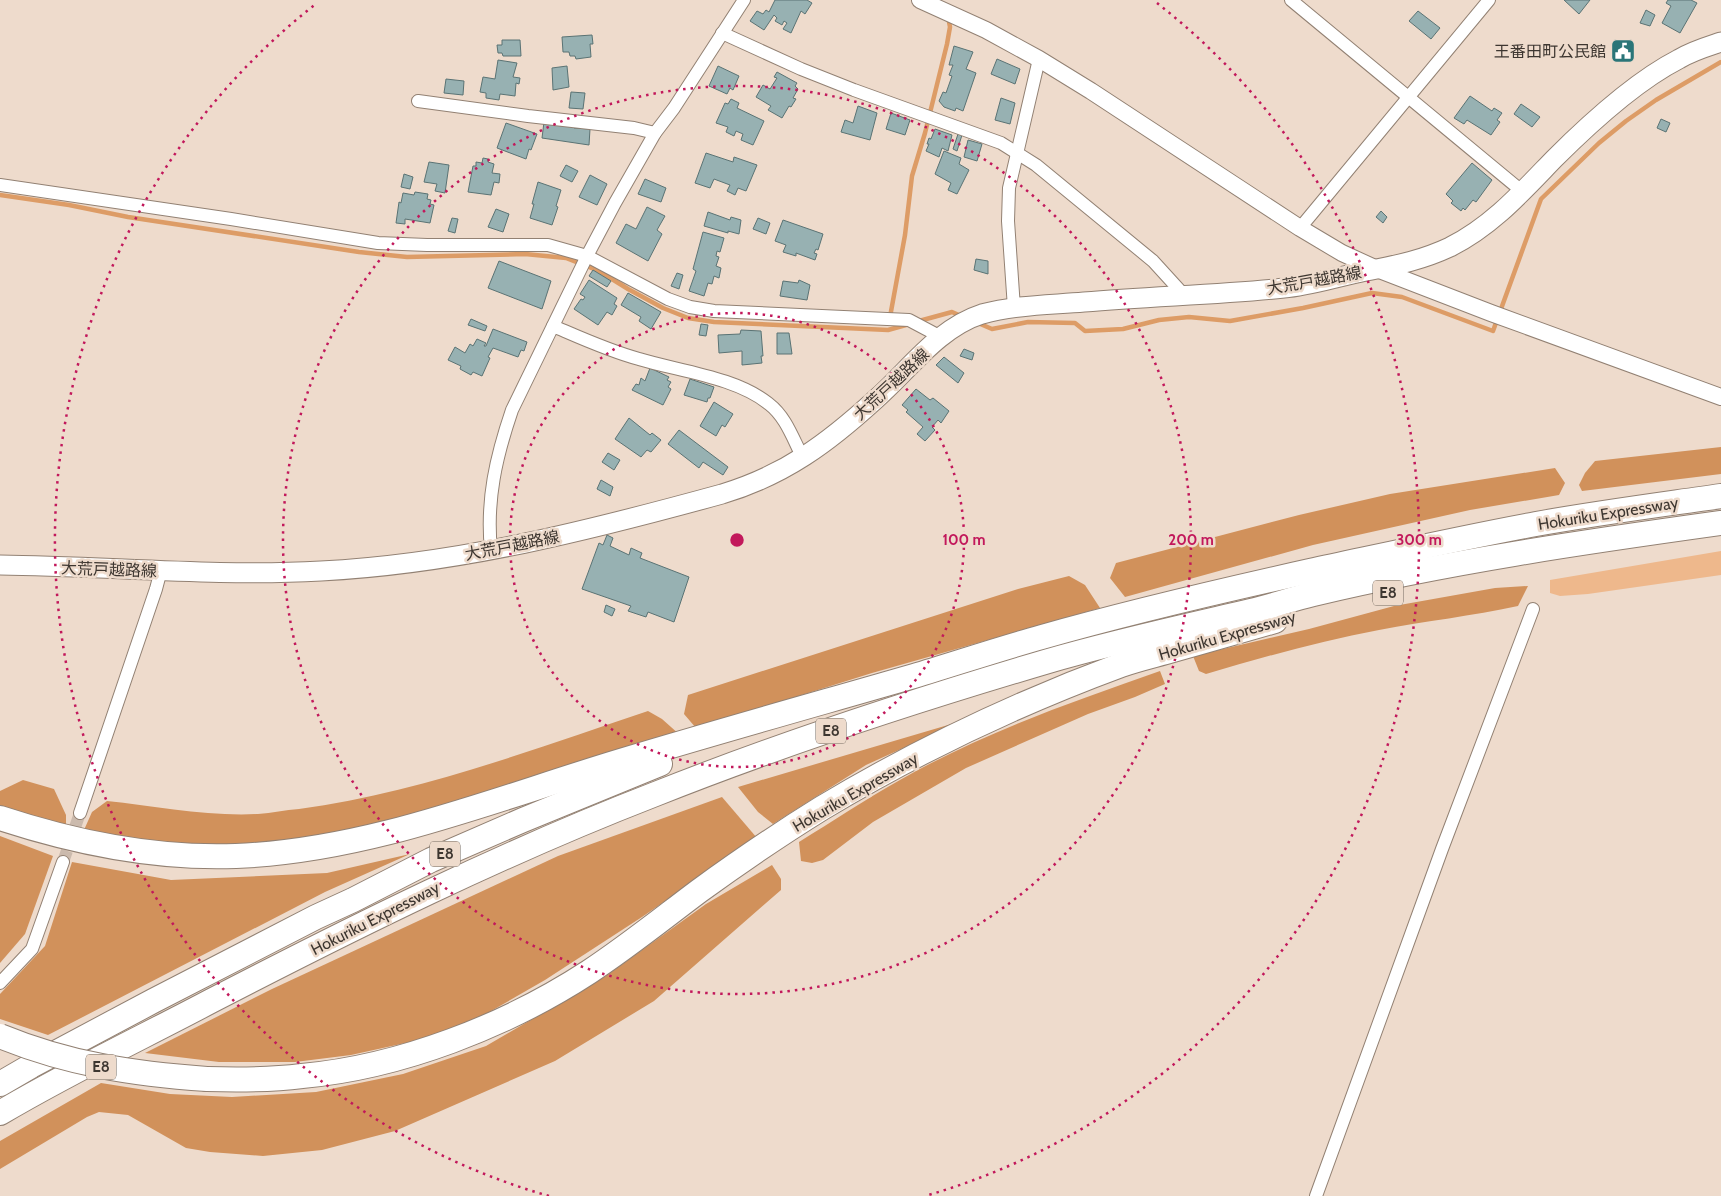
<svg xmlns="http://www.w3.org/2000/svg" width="1721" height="1196" font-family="Cabin,'Noto Sans JP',sans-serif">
  <rect width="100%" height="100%" fill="#eedbcc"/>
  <polygon fill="#eeb88c" points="1721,551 1721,575 1588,594 1560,596 1550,593 1550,580"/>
  <g fill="#d1915b">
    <polygon points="1721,447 1721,474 1582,491 1579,485 1585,473 1595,461"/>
    <polygon points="1555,468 1565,483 1559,495 1470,510 1313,545 1125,597 1110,578 1116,563 1299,515 1390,494"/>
    <polygon points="1069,576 1085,585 1100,608 872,673 696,728 684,714 688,695 1018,589"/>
    <path d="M1528 586 1518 606C1472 616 1426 621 1379 630 1321 641 1263 657 1206 674L1199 671 1193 656 1309 629 1394 606 1495 588Z"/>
    <path d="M1160 671 1165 684 1135 697 1088 714 966 768 873 822 823 860 812 863 801 861 799 842C833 821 866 799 900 780 982 733 1072 702 1160 671Z"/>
    <path d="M648 711 662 719 680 735 355 833 284 845H181L122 839 84 830 92 812 107 801C155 806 211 817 258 814 272 813 285 810 299 809 419 793 534 749 648 711Z"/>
    <polygon points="965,720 866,765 773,824 758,812 738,787"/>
    <polygon points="23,780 54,789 66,815 66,827 22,816 0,805 0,791"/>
    <polygon points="722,797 757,838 642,917 545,980 479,1018 438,1033 410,1042 351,1055 295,1062 219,1062 145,1053 272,989 558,856"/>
    <polygon points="0,836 53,856 25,934 0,963"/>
    <polygon points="410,854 325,892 48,1035 0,1019 0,994 45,946 72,862 171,880 327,873"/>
    <polygon points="772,865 781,879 781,890 654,1001 555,1061 395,1131 322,1150 263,1156 210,1152 186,1148 128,1115 99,1112 87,1117 0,1169 0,1141 101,1083 170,1094 232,1097 316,1092 403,1074 486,1046 606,976 706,904"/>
  </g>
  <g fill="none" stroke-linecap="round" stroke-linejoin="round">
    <g stroke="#dd9c66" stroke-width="4.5">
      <polyline points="0,195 69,205 128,217 359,252 407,257 525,254 566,258 599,271 628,289 663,308 688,318 714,322 888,330 906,325"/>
      <polyline points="890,317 905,235 912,176 925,133 947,44 950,27 948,16"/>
      <polyline points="919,321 952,312 961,316"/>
      <polyline points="978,323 992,329 1028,322 1075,323 1085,331 1123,329 1159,320 1189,317 1230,321 1303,308 1372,293 1402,297 1493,331 1541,199 1599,143 1626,121 1656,100 1721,62"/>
    </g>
  </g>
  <g fill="#97b1b2" stroke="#5a7374">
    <polygon points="775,0 807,0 812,3 805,14 801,11 791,33 783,29 787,23 784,21 782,25 775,21 777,18 774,15 764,30 750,21 757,11 763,14 766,10 769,12"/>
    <polygon points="1564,0 1590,0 1579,14"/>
    <polygon points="1668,0 1691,0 1697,3 1680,33 1662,23 1671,6 1666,3"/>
    <polygon points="1646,10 1655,15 1650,26 1640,23"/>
    <polygon points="1418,11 1440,28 1431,39 1409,21"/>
    <polygon points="592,35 593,44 590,44 591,57 576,59 575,56 570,56 569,52 563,52 562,37"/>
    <polygon points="502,40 520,40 521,56 503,56 502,53 498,53 497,45 502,45"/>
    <polygon points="954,46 973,52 966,69 976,73 963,111 956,108 955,111 944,107 939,101 943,92 946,93 952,76 949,75 953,65 949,65"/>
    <polygon points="997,59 1020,69 1015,84 991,74"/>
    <polygon points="498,60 517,63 513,77 520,78 519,84 516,83 515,96 500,94 499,100 486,98 486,93 480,92 483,77 495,79"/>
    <polygon points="567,66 569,87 553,90 552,68"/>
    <polygon points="718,66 739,76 733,90 730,88 727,94 709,86"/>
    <polygon points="777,72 797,83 795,86 798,89 793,98 796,99 791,107 789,106 782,118 768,110 771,106 756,97 763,85 770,89 777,78 774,77"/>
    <polygon points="446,79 464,81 463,95 444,93"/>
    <polygon points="571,92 585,93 583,109 569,108"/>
    <polygon points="1470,96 1492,111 1494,108 1502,113 1497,120 1500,122 1491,135 1467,120 1464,124 1454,118"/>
    <polygon points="1001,98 1015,103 1010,124 995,120"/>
    <polygon points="731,99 739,103 737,108 764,121 753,145 741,140 743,134 736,131 734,136 726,132 728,127 716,123 725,103 728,104"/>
    <polygon points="1521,104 1540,117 1532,127 1514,114"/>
    <polygon points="858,106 877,113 870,140 841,132 845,120 853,123"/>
    <polygon points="891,113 910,120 905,135 886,129"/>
    <polygon points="1661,119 1670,123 1666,132 1657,128"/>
    <polygon points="544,122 573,125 574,128 590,129 589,145 542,138"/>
    <polygon points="506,123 537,134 531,150 529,149 526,159 497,148"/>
    <polygon points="935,129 952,135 948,151 942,148 939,157 926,151 929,144 927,144 929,138 931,139"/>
    <polygon points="958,134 962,135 957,151 953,149"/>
    <polygon points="968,140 982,144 977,161 964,157"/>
    <polygon points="944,151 961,158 959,164 969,170 957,194 948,190 951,183 935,174"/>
    <polygon points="706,153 733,162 734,157 757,165 746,191 738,188 735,195 727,191 730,185 714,179 710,188 695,183"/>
    <polygon points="483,158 488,159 488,162 494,164 492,173 500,174 499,183 494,182 491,195 468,192 473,166 476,166 476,162 482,163"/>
    <polygon points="429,162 449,165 445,193 435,191 437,184 424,182"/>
    <polygon points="1472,163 1492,180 1476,202 1473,200 1465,210 1463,208 1461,211 1451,203 1453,201 1446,194"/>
    <polygon points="566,165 578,171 572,182 560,176"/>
    <polygon points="404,174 413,177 410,189 401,187"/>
    <polygon points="590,175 607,184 597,205 579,197"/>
    <polygon points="645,179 666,188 661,202 638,194"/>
    <polygon points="538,182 561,190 556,206 558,207 552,225 530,218 534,204 532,204"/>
    <polygon points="415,192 428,194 427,199 431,200 430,204 434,205 430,223 405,219 405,224 396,223 399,202 401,203 403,193 414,195"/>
    <polygon points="647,207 665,216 657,230 662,234 648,261 616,243 626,224 636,229"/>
    <polygon points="496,209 509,214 503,232 488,227"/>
    <polygon points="1381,211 1387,217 1383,223 1376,217"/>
    <polygon points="708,212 730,220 731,217 741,220 739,234 728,231 728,233 704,226"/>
    <polygon points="452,218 458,219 455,233 448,231"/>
    <polygon points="758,218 770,223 766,234 753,229"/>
    <polygon points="783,220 823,234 818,250 816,249 814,253 817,254 815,260 796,253 796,256 783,252 786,245 775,241"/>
    <polygon points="703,232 724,238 720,252 717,251 716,256 719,257 716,266 721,268 719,278 714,276 712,284 708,283 704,296 689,291 696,271 693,269"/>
    <polygon points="976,259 988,261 988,274 974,270"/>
    <polygon points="499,261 551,281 542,309 488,288"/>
    <polygon points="593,270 611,281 607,287 589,276"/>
    <polygon points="677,273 683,275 679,289 671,286"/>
    <polygon points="589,280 617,298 614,304 617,306 612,315 607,312 598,325 574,309 581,299 583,300 585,297 580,294"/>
    <polygon points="799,280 810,285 807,300 780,296 783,281 798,283"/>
    <polygon points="628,293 661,312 651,329 639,321 641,317 621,305"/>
    <polygon points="471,319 487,326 485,331 468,325"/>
    <polygon points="701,324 708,325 706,336 699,335"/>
    <polygon points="493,329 527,342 524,351 521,350 518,357 493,348 488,357 490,358 482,376 473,372 471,375 460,369 461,366 448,360 455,347 465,353 470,344 473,346 477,339 486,343 484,346 486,346"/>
    <polygon points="741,330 761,331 763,356 761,356 762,363 742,365 742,351 719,353 718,335 740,334"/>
    <polygon points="777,333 789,333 792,354 777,354"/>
    <polygon points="964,349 974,353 972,360 960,356"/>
    <polygon points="944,357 964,373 958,383 936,365"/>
    <polygon points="650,368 669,377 667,380 671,382 668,387 671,389 663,405 632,390 636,384 639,385 641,378 645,381"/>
    <polygon points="690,379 714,387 710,398 708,398 707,402 684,395"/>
    <polygon points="916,389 930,400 933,398 949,411 941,423 938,420 932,427 935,430 925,441 917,434 923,427 906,412 908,410 902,405"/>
    <polygon points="714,402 733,414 725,427 722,425 716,436 700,426"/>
    <polygon points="629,418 650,435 652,433 661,440 651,452 647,450 641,457 615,439"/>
    <polygon points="679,430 728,467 723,475 703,462 699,468 668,444"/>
    <polygon points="608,453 620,460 614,470 602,462"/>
    <polygon points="601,480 613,487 610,496 597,489"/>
    <polygon points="607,535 613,538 610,546 629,555 631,548 642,553 640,558 689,577 674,622 648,612 646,617 628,611 631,606 582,589 599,543 603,545"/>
    <polygon points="606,605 615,609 612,616 604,612"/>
  </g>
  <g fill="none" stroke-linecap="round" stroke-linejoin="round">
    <polyline stroke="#cbbaad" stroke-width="12" stroke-dasharray="12 6" stroke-linecap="butt" points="63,862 80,813"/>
    <defs>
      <g id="minor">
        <polyline points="1291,0 1523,192"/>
        <polyline points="722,33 801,69 854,90 1001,143 1036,165 1153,261 1184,295"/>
        <polyline points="418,101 528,116 634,128 655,133"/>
        <polyline points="0,185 231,219 378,243 427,245 548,245 587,256 668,299 690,307 714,311 909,320 941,337"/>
        <polyline points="1300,228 1489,0"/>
        <polyline points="1014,308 1008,221 1009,188 1039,59"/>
        <path d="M553 326C581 338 609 351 639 359 678 371 736 377 769 404 786 417 793 439 803 458"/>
        <path d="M491 550C486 500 496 457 512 410L587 256 615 203 655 133 674 108 744 0"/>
        <polyline points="80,813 156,589 161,570"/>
        <polyline points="0,983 32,949 63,862"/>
        <polyline points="1316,1196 1442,849 1533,609"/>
      </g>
      <polyline id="tertiary" points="920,0 986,30 1039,59 1091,91 1300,228 1342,253 1377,269 1491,313 1721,397"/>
      <path id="secondary" d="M0 565C107 566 214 577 321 571 458 564 591 530 722 494 785 475 828 443 876 399 909 370 938 328 982 314 1015 305 1050 305 1084 302 1151 296 1218 295 1284 288 1308 286 1333 278 1357 273 1391 266 1418 262 1450 247 1492 226 1522 192 1554 159 1588 125 1636 81 1679 59 1692 51 1706 47 1721 42"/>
      <g id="motorway">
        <path d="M0 818C76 843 156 859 236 856 370 851 497 798 624 760 720 731 817 704 914 676 957 663 999 649 1042 637 1130 612 1220 591 1310 571 1385 555 1460 538 1536 524 1597 513 1659 505 1721 496"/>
        <path d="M207 1079C239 1080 270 1080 302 1076 401 1067 506 1026 589 972 627 947 663 918 699 891 739 862 780 834 822 808 917 751 1018 703 1121 665 1138 659 1156 655 1173 650 1207 640 1241 631 1275 621"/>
        <polyline points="0,1084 31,1066 153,1001 316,917 353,900 431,860 523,820 660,764"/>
        <path d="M0 1113C69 1072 141 1038 211 1001 356 926 501 854 653 795 781 744 913 701 1045 662 1113 642 1182 627 1251 611 1272 606 1292 599 1313 594 1447 562 1584 542 1721 523"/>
      </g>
    </defs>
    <use href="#minor" stroke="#928173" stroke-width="14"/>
    <use href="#tertiary" stroke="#928173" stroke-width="18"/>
    <use href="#secondary" stroke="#928173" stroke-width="21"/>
    <use href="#motorway" stroke="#928173" stroke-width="26"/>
    <use href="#minor" stroke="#fff" stroke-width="12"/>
    <use href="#tertiary" stroke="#fff" stroke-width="16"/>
    <use href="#secondary" stroke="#fff" stroke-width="19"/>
    <use href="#motorway" stroke="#fff" stroke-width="24"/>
    <defs>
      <path id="motorway-bridge" d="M0 1036C68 1064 134 1074 207 1079"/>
    </defs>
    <use href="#motorway-bridge" stroke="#928173" stroke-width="26" stroke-linecap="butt"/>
    <use href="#motorway-bridge" stroke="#fff" stroke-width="24"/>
  </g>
  <g fill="none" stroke="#c2185b" stroke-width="2.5" stroke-dasharray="2.5 5">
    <circle cx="737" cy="540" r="227"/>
    <circle cx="737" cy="540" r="454"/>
    <path d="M549 1196A682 682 0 0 1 317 3M1157 3A682 682 0 0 1 925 1196"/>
  </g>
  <defs>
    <symbol id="civic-square" viewBox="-11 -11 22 22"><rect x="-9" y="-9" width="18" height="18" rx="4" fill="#2a7578" stroke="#eedbcc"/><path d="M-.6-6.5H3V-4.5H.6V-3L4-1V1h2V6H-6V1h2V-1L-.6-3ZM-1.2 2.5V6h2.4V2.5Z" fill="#fff"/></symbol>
  </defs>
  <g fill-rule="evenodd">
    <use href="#civic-square" x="1609" y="37" width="28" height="28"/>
  </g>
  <g text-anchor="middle" stroke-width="5" stroke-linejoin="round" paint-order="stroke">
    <g fill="#eedbcc" stroke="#72685f" stroke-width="1">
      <rect x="1373" y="580.5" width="30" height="25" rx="4"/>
      <rect x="816" y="718.5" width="30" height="25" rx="4"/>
      <rect x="430" y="841.5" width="30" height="25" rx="4"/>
      <rect x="86" y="1054.5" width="30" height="25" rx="4"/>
    </g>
    <g font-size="15" font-weight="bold" fill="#3d3630">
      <text x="1388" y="598">E8</text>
      <text x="831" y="736">E8</text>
      <text x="445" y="859">E8</text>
      <text x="101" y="1072">E8</text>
    </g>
    <g font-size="16" fill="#3d3630" stroke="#eedbcc" text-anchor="end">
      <text x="1606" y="57">王番田町公民館</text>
    </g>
    <g font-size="16" fill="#3d3630" stroke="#eedbcc">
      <text transform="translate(1314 280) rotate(-10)" y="6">大荒戸越路線</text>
      <text transform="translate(891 384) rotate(-43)" y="6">大荒戸越路線</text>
      <text transform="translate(1608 513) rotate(-9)" y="6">Hokuriku Expressway</text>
      <text transform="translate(512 545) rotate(-11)" y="6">大荒戸越路線</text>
      <text transform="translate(109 569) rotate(2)" y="6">大荒戸越路線</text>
      <text transform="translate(1227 635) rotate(-16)" y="6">Hokuriku Expressway</text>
      <text transform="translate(855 792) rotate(-30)" y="6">Hokuriku Expressway</text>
      <text transform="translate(375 918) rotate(-27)" y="6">Hokuriku Expressway</text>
    </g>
  </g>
  <circle cx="737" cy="540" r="8" fill="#c2185b" stroke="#eedbcc" stroke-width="2.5"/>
  <g font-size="15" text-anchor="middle" font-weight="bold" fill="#c2185b" stroke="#eedbcc" stroke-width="5" stroke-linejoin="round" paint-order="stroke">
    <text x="964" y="545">100 m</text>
    <text x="1191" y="545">200 m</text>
    <text x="1419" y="545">300 m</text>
  </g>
</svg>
